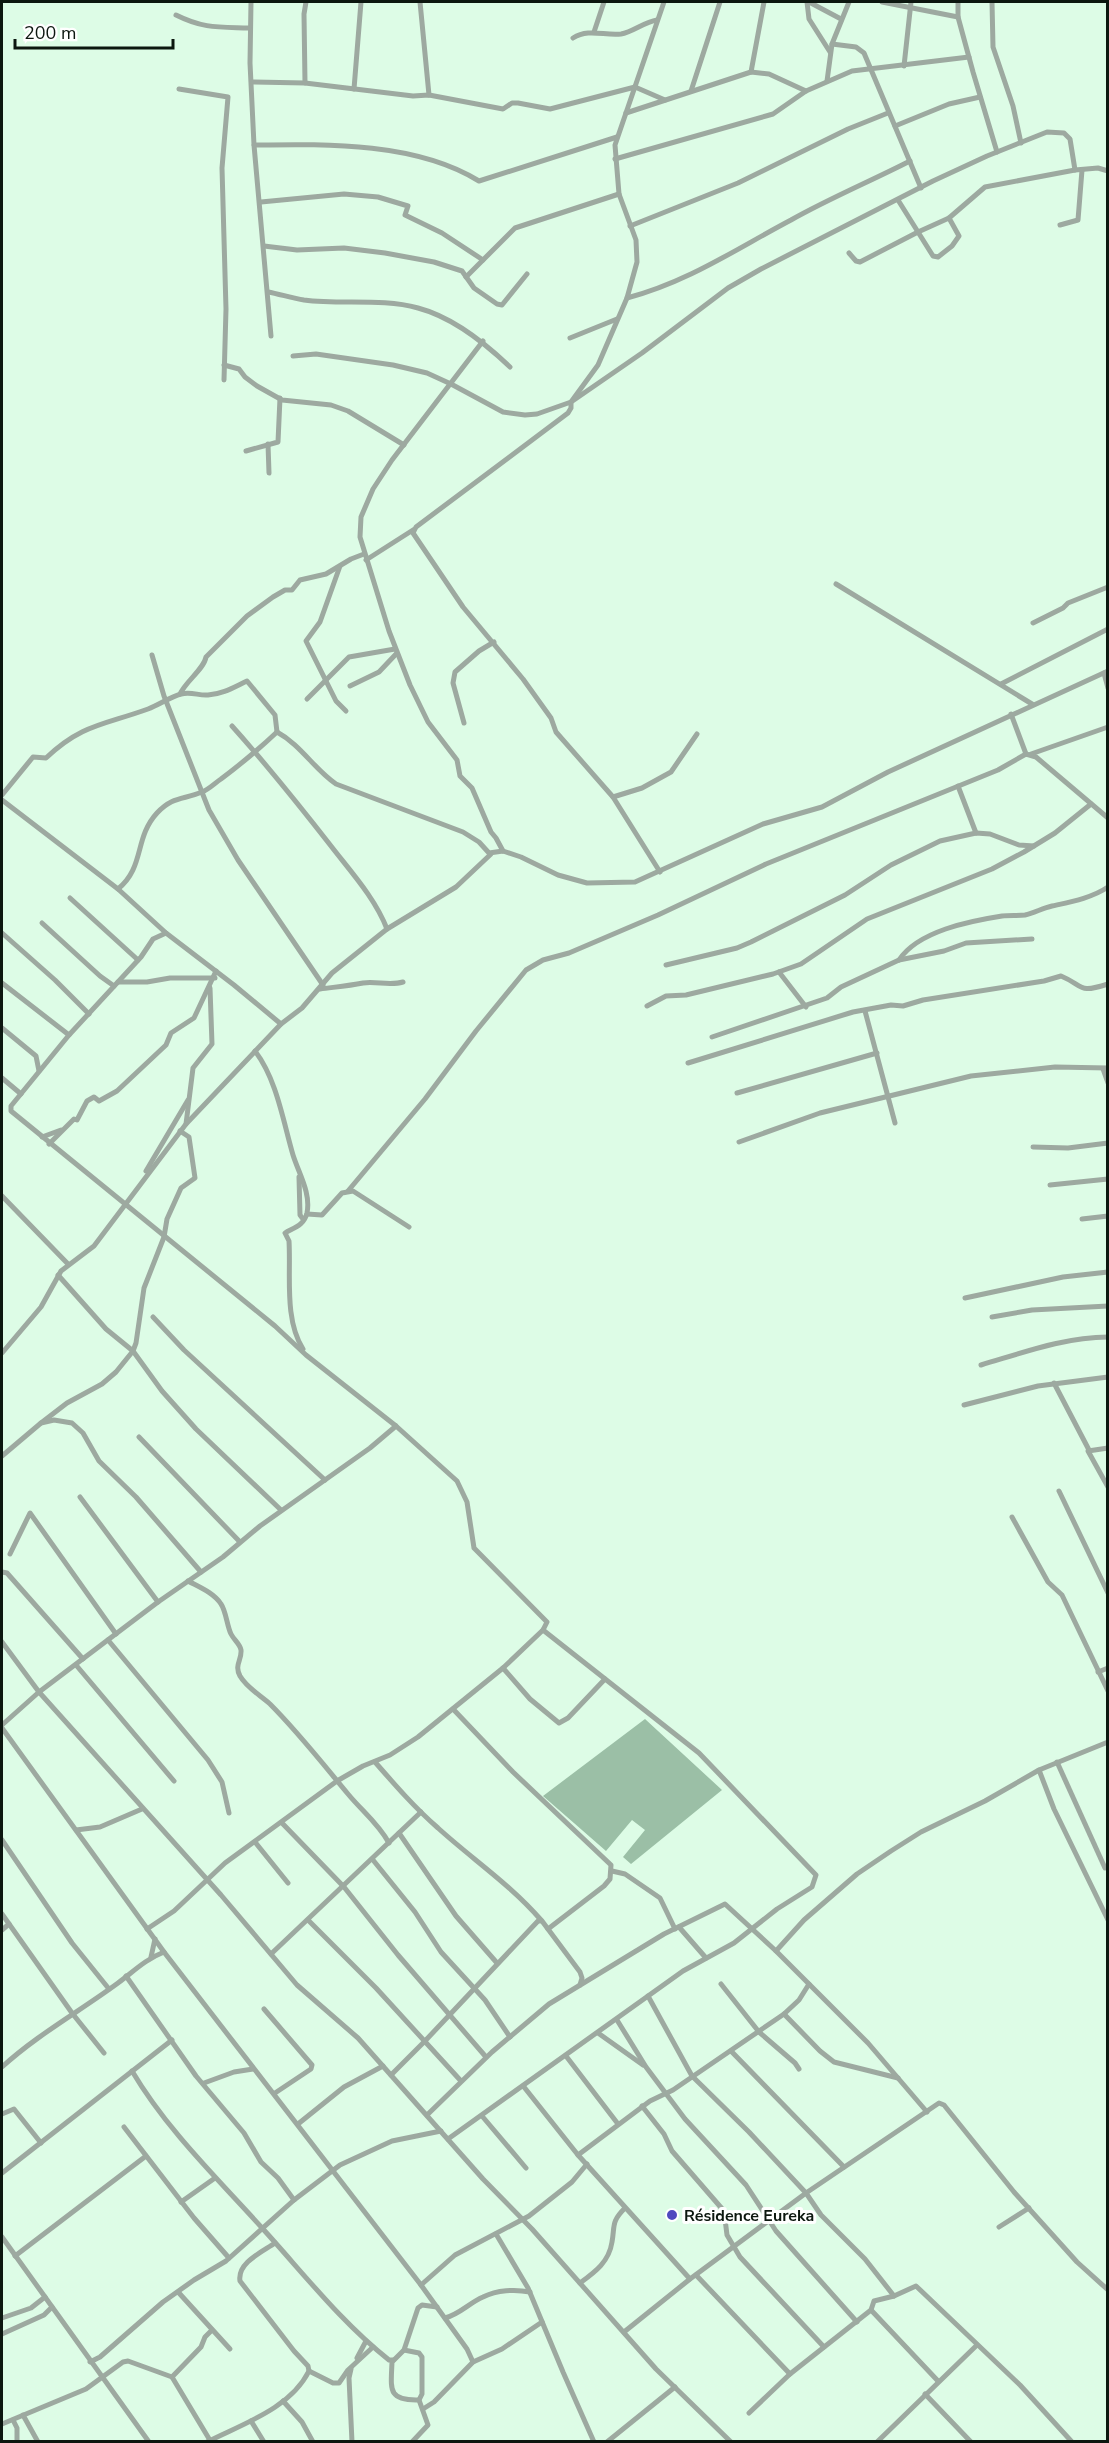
<svg xmlns="http://www.w3.org/2000/svg" width="1109" height="2443" font-family="'Nunito Sans',sans-serif">
  <rect width="100%" height="100%" fill="#ddfce6"/>
  <polygon fill="#9bbfa6" points="645,1719 722,1790 631,1864 623,1857 645,1830 632,1820 606,1851 543,1796"/>
  <g fill="none" stroke-linecap="round" stroke-linejoin="round">
    <g stroke="#9da9a0" stroke-width="5">
      <polyline points="251,2 250,63 254,145 271,336"/>
      <polyline points="420,2 429,95"/>
      <polyline points="807,2 809,19 830,52"/>
      <polyline points="809,2 841,19"/>
      <polyline points="882,2 958,17"/>
      <polyline points="958,2 958,17 973,72 997,152"/>
      <polyline points="992,2 993,47 1013,106 1021,143"/>
      <path d="M176 15C204 29 219 27 249 28"/>
      <polyline points="594,32 604,2"/>
      <path d="M573 38C589 28 604 36 621 34 633 32 644 22 657 20"/>
      <polyline points="832,44 856,47 864,53 921,188"/>
      <polyline points="904,66 911,2"/>
      <polyline points="751,72 764,2"/>
      <polyline points="827,81 832,44 849,2"/>
      <polyline points="252,82 305,83 413,96 429,95 503,109 512,103 518,103 550,109 635,87 665,100"/>
      <polyline points="305,83 304,14 306,2"/>
      <polyline points="179,89 228,97 222,168 226,309 224,380"/>
      <polyline points="354,89 361,2"/>
      <polyline points="691,91 720,2"/>
      <polyline points="626,113 751,72 769,74 806,91"/>
      <polyline points="895,126 949,104 980,97"/>
      <path d="M254 145C326 144 416 142 479 181L617 137"/>
      <polyline points="615,159 773,114 806,91 852,71 969,57"/>
      <polyline points="898,200 918,232 949,218 985,187 1075,170 1098,168 1108,171"/>
      <polyline points="261,202 344,194 378,197 408,206 405,215 442,233 483,260"/>
      <polyline points="1060,225 1078,220 1082,170"/>
      <polyline points="630,226 738,183 848,129 888,113"/>
      <polyline points="264,246 297,250 344,248 385,253 434,262 462,271 474,288 497,304 502,305 527,274"/>
      <polyline points="849,253 856,261 860,262 918,232 933,256 938,257 952,246 959,236 949,218"/>
      <polyline points="466,277 515,228 619,194"/>
      <path d="M268 292C279 294 292 298 304 300 341 305 381 298 418 308 452 317 486 344 510 367"/>
      <path d="M627 298C688 282 736 249 791 220 830 198 871 181 910 161"/>
      <polyline points="570,338 617,319"/>
      <polyline points="483,341 392,460 373,489 361,517 360,537 389,631 410,685 428,722 457,760 460,776 472,788 491,832 496,838 503,851"/>
      <polyline points="293,356 316,354 393,365 427,373 451,384 503,412 525,415 537,414 571,402 642,353 728,288 761,269 933,181 987,156 1047,132 1064,133 1070,139 1075,170"/>
      <polyline points="224,365 239,369 245,377 257,386 282,400 331,405 348,411 404,445"/>
      <polyline points="268,444 269,473"/>
      <polyline points="246,451 278,442 280,398"/>
      <polyline points="366,560 413,530"/>
      <polyline points="340,566 320,622 306,641 336,701 346,711"/>
      <polyline points="836,584 1032,704"/>
      <polyline points="1033,623 1063,608 1068,603 1108,587"/>
      <polyline points="152,655 164,696 209,810 238,860 323,985"/>
      <polyline points="1104,673 1108,688"/>
      <polyline points="1001,684 1108,629"/>
      <polyline points="350,686 379,672 397,653"/>
      <path d="M180 694C186 681 204 669 206 657L247 616 273 597 285 590H292L300 580 326 574 351 559 364 554"/>
      <polyline points="307,699 349,657 395,649"/>
      <polyline points="1011,714 1026,754"/>
      <polyline points="464,723 453,683 455,672 479,651 494,642"/>
      <path d="M277 732C301 745 314 769 336 784L463 832 479 842 489 853 503 851 521 857 558 875 587 883 635 882 763 824 822 807 888 772 1108 671"/>
      <polyline points="1031,754 1108,727"/>
      <polyline points="958,786 976,833"/>
      <path d="M2 795 33 757 46 758C82 724 104 725 148 709 159 705 170 697 181 694 191 691 199 696 208 695 223 694 234 687 247 681L275 715 277 732"/>
      <polyline points="613,797 642,788 671,772 697,734"/>
      <polyline points="2,800 118,889 166,933 234,985 281,1024"/>
      <polyline points="660,872 613,797 556,732 551,718 523,679 463,607 413,533 416,527 568,413 571,408 571,402 598,365 627,298 637,262 636,240 619,194 615,145 664,2"/>
      <path d="M118 889C145 867 134 838 157 813 173 796 183 800 202 792 208 790 215 783 221 779 241 764 259 749 277 732"/>
      <polyline points="70,898 138,960"/>
      <polyline points="42,923 100,976 114,986"/>
      <polyline points="387,929 456,887 491,854"/>
      <polyline points="2,933 55,980 89,1014"/>
      <path d="M899 960C918 931 970 921 1002 916 1010 915 1018 916 1025 915 1034 913 1043 908 1052 906 1070 902 1092 898 1108 887"/>
      <polyline points="666,965 737,948 751,942 845,895 891,865 940,841 976,833 990,834 1019,845 1034,846"/>
      <polyline points="779,972 806,1007"/>
      <polyline points="118,982 147,982 170,978 215,978"/>
      <polyline points="2,983 69,1035"/>
      <path d="M320 989C335 987 348 986 363 983 376 981 390 986 403 982"/>
      <polyline points="647,1006 666,996 686,995 773,974 801,964 867,919 992,869 1024,852 1055,833 1091,804"/>
      <polyline points="865,1011 895,1123"/>
      <polyline points="2,1028 36,1056 39,1071"/>
      <polyline points="712,1037 827,998 841,987 899,960 944,951 966,943 1032,939"/>
      <path d="M255 1051C277 1080 283 1121 293 1155 299 1174 311 1193 307 1213 304 1226 293 1228 285 1233L289 1241C291 1275 284 1319 303 1349"/>
      <path d="M688 1063 853 1012 891 1005 903 1006 923 1000 1044 981 1061 976C1085 986 1077 994 1108 984"/>
      <polyline points="1103,1069 1108,1083"/>
      <polyline points="2,1078 21,1094"/>
      <polyline points="737,1093 877,1053"/>
      <polyline points="186,1124 193,1068 212,1044 210,988"/>
      <polyline points="42,1137 61,1130"/>
      <polyline points="739,1142 820,1113 971,1076 1055,1067 1108,1068"/>
      <polyline points="49,1144 74,1119 77,1120 87,1101 94,1097 99,1101 117,1091 166,1045 171,1033 194,1018 216,971"/>
      <polyline points="1033,1147 1068,1148 1108,1143"/>
      <polyline points="146,1171 188,1100"/>
      <polyline points="299,1177 300,1215 303,1219"/>
      <polyline points="1050,1185 1108,1179"/>
      <polyline points="348,1191 425,1099 476,1031 526,970 543,960 569,953 658,915 766,864 998,770 1026,754 1036,757 1108,818"/>
      <polyline points="2,1196 68,1264"/>
      <polyline points="307,1214 322,1215 342,1193 353,1191 409,1227"/>
      <polyline points="1082,1219 1108,1216"/>
      <polyline points="58,1275 106,1329 133,1351 162,1391 196,1429 281,1510"/>
      <polyline points="965,1298 1063,1277 1108,1272"/>
      <polyline points="153,1317 184,1350 325,1480"/>
      <polyline points="992,1317 1032,1310 1108,1306"/>
      <path d="M2 1353 41 1307 61 1271 94 1246 186 1124 281 1024 302 1008 332 973 387 929C375 898 351 872 331 846 299 805 267 765 232 726"/>
      <path d="M981 1365C1022 1353 1065 1337 1108 1337"/>
      <polyline points="1054,1383 1089,1450"/>
      <polyline points="964,1405 1038,1386 1108,1377"/>
      <polyline points="41,1423 67,1403 102,1384 116,1372 133,1351 136,1343 144,1288 164,1237 167,1219 181,1188 195,1178 189,1137 180,1131"/>
      <polyline points="139,1437 240,1542"/>
      <polyline points="1108,1448 1088,1451 1108,1487"/>
      <polyline points="2,1456 41,1423 54,1420 72,1423 83,1433 99,1461 136,1497 201,1572"/>
      <polyline points="1059,1491 1108,1593"/>
      <polyline points="80,1497 158,1602"/>
      <polyline points="1012,1517 1048,1582 1062,1595 1108,1691"/>
      <polyline points="10,1554 30,1513 116,1634"/>
      <polyline points="2,1572 7,1573 83,1659"/>
      <path d="M188 1581C199 1587 214 1593 221 1604 226 1611 227 1626 231 1634 234 1640 240 1644 241 1650 242 1660 234 1665 240 1676 247 1688 260 1695 270 1704 298 1732 323 1764 348 1794 362 1811 378 1823 389 1843"/>
      <polyline points="108,1640 208,1760 222,1782 229,1813"/>
      <polyline points="2,1642 39,1692 221,1895 297,1985 358,2038 483,2179 532,2229 656,2369 731,2442"/>
      <polyline points="76,1665 174,1781"/>
      <polyline points="503,1668 530,1699 559,1723 568,1718 605,1679"/>
      <polyline points="1098,1672 1108,1668"/>
      <polyline points="453,1709 513,1772 611,1865 610,1879 604,1886 548,1929"/>
      <polyline points="2,1725 39,1692 158,1602 223,1557 260,1526 370,1448 396,1426"/>
      <polyline points="2,1728 164,1952 421,2285 467,2349 473,2362"/>
      <path d="M375 1762C395 1785 415 1808 438 1828 472 1859 511 1885 541 1920"/>
      <polyline points="1057,1762 1105,1868"/>
      <polyline points="1039,1770 1054,1809 1108,1920"/>
      <polyline points="282,1823 344,1887 398,1955 486,2057"/>
      <polyline points="76,1830 100,1827 142,1809"/>
      <polyline points="399,1833 456,1916 497,1963"/>
      <polyline points="2,1840 72,1943 109,1989"/>
      <polyline points="255,1842 288,1883"/>
      <polyline points="373,1860 415,1912 441,1952 485,2000 510,2037"/>
      <polyline points="612,1871 625,1874 660,1898 675,1929"/>
      <polyline points="2,1914 72,2013 104,2053"/>
      <polyline points="308,1920 376,1988 461,2081"/>
      <polyline points="679,1927 706,1958"/>
      <polyline points="147,1929 174,1911 225,1863 337,1781 363,1766 390,1755 418,1737 503,1668 543,1630 547,1622 474,1548 467,1502 457,1481 396,1426 306,1355 275,1326 11,1111 11,1106 69,1035 141,957 153,939 166,933"/>
      <polyline points="2,1930 9,1924"/>
      <polyline points="776,1951 804,1920 857,1874 891,1851 921,1832 985,1801 1039,1770 1108,1742"/>
      <polyline points="271,1954 421,1812"/>
      <polyline points="151,1957 155,1939"/>
      <polyline points="126,1976 196,2076 244,2133 261,2162 278,2178 294,2200"/>
      <polyline points="721,1984 759,2032 795,2063 799,2069"/>
      <polyline points="648,1996 692,2076 749,2132 806,2193 821,2215 865,2259 894,2296"/>
      <polyline points="264,2009 312,2065 311,2069 275,2093"/>
      <polyline points="784,2014 820,2051 834,2062 898,2078"/>
      <polyline points="617,2020 646,2067 685,2119 746,2185 776,2231 857,2322"/>
      <polyline points="598,2033 643,2065"/>
      <polyline points="731,2051 844,2167"/>
      <polyline points="566,2056 618,2124"/>
      <path d="M2 2067C37 2035 80 2011 118 1983 134 1971 146 1959 164 1952"/>
      <path d="M132 2071C167 2130 217 2178 263 2229 304 2274 341 2322 389 2360H393"/>
      <polyline points="391,2075 425,2041 538,1921 542,1921 580,1972 582,1978 580,1985"/>
      <polyline points="204,2083 234,2072 253,2069"/>
      <polyline points="524,2087 578,2155 690,2279"/>
      <polyline points="642,2106 664,2134 672,2151 724,2211 727,2235 740,2257 824,2347"/>
      <polyline points="2,2114 14,2109 41,2143"/>
      <polyline points="427,2115 492,2052 549,2004 664,1934 725,1904 776,1951 868,2043 927,2112"/>
      <polyline points="482,2116 526,2168"/>
      <polyline points="298,2124 344,2087 383,2066"/>
      <polyline points="124,2127 194,2218 229,2258"/>
      <polyline points="448,2139 683,1971 734,1943 777,1909 812,1887 816,1875 699,1753 543,1630"/>
      <polyline points="578,2155 650,2101 673,2090 784,2014 799,2000 809,1984"/>
      <polyline points="2,2173 172,2040"/>
      <polyline points="181,2202 215,2178"/>
      <polyline points="999,2227 1029,2208"/>
      <polyline points="496,2234 528,2288 563,2372 594,2442"/>
      <polyline points="2,2237 149,2442"/>
      <path d="M275 2243C262 2252 237 2263 240 2281L294 2351 308 2366 309 2371 333 2383H339L348 2370 373 2347"/>
      <polyline points="15,2256 146,2156"/>
      <polyline points="696,2275 790,2374"/>
      <path d="M580 2283C595 2272 609 2262 612 2242 615 2225 611 2222 625 2208"/>
      <polyline points="421,2285 455,2255 529,2216 572,2182 587,2164"/>
      <polyline points="179,2293 230,2349"/>
      <polyline points="871,2310 938,2381"/>
      <polyline points="2,2318 31,2308 45,2297"/>
      <path d="M445 2318C460 2314 469 2303 483 2297 497 2290 515 2289 530 2292"/>
      <polyline points="624,2332 690,2279 806,2193 939,2103 944,2105 1014,2192 1077,2262 1108,2290"/>
      <polyline points="2,2334 44,2315 52,2307"/>
      <polyline points="404,2350 419,2353 422,2357 422,2394 419,2400 428,2425 412,2442"/>
      <polyline points="357,2358 366,2341"/>
      <polyline points="90,2362 100,2357 163,2302 194,2280 226,2261 294,2200 340,2165 392,2141 441,2131"/>
      <polyline points="351,2369 349,2378 352,2442"/>
      <polyline points="172,2377 201,2347 205,2337 212,2330"/>
      <polyline points="925,2394 971,2442"/>
      <path d="M419 2400C387 2401 391 2389 392 2362L404 2350 418 2308 422 2305 437 2307"/>
      <polyline points="283,2401 302,2422 313,2442"/>
      <polyline points="423,2409 434,2402 473,2362 502,2349 542,2322"/>
      <polyline points="749,2413 790,2374 871,2310 874,2301 894,2296 916,2286 1020,2385 1072,2442"/>
      <polyline points="23,2415 38,2442"/>
      <polyline points="13,2420 17,2428 17,2442"/>
      <polyline points="251,2421 264,2442"/>
      <polyline points="2,2424 86,2389 123,2362 128,2361 172,2377 211,2442"/>
      <path d="M207 2442C242 2424 290 2409 309 2371"/>
      <polyline points="607,2442 675,2387"/>
      <polyline points="877,2442 977,2345"/>
    </g>
  </g>
  <circle fill="#4f48bf" stroke="#fff" stroke-width="2" cx="672" cy="2215" r="6"/>
  <g text-anchor="middle" stroke-width="6" stroke-linejoin="round" paint-order="stroke">
    <g font-size="16" font-weight="bold" fill="#0c170f" stroke="#fff" text-anchor="start">
      <text x="684" y="2221">Résidence Eureka</text>
    </g>
  </g>
  <rect width="1109" height="2443" fill="none" stroke="#0c170f" stroke-width="6"/>
  <path d="M15 39v9h158v-9" fill="none" stroke="#0c170f" stroke-width="3"/>
  <text x="24" y="39" font-size="18" fill="#0c170f" stroke="#ffffff" stroke-width="4.5" paint-order="stroke">200 m</text>
</svg>
